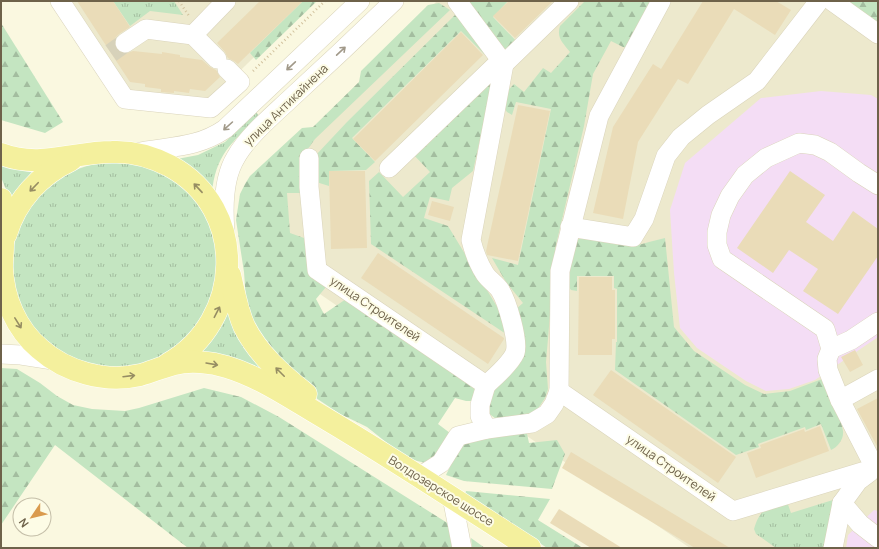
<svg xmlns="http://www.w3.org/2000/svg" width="879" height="549" font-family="Manrope,sans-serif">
  <defs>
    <pattern id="grass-tufts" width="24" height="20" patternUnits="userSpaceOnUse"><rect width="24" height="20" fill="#c4e5c1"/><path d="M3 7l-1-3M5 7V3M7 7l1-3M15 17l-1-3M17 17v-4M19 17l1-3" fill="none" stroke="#a3bd9f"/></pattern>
    <pattern id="forest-firs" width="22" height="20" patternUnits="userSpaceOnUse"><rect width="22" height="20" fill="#c4e5c1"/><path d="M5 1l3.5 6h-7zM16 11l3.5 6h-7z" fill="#a3bd9f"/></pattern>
  </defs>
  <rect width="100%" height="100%" fill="#faf8e0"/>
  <g fill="#ede9cd">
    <polygon points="51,1 312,1 210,100 110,91"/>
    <polygon points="437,1 878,1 878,532 849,548 690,548 282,268 275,169"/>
  </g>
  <g fill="#f4ddf5">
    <polygon points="821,91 871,95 878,99 878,337 815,380 789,389 766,391 746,381 697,348 680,328 674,273 670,210 685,163 761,98"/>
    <polygon points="874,510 878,511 878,548 846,548 848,535"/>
  </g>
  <g fill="url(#grass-tufts)">
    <polygon points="113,1 174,1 183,15 150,11 130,26"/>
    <path d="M256 112 259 116C233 142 215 154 212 194L194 170 177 159 198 155 225 142Z"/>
    <polygon points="1,161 22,170 38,174 12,205 1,177"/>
    <circle cx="115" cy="265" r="103"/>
    <polygon points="226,302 295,389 196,350"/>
    <path d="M786 499 791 513 836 499 824 548H776L762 538 756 534 754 529C760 508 768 508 786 499Z"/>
    <polygon points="471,538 485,548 472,548"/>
  </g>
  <g fill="url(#forest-firs)">
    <polygon points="303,1 317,1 256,60 250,53"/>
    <polygon points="470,1 508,1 493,17 520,45 508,52 490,35 464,7"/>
    <path d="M585 1H660L628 48 623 47 611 41 593 74 584 126 555 249 557 257 553 279 546 362 548 389 545 398 537 410 527 418 499 421 488 413 490 391 501 381 516 309 523 303 506 282 492 258 518 265 551 109 516 102 512 115 507 112 500 101 503 96 514 84 524 92 543 68 551 73 570 52C564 44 556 38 560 26Z"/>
    <polygon points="839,1 878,1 878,32"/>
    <polygon points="439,3 450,10 315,139 302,157 302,193 287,193 290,233 304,238 310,275 326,287 316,299 324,314 346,299 476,389 472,401 466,401 455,398 438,424 450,433 441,452 425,463 406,458 367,427 357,422 340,414 295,384 247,314 244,272 236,220 240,194 245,184 250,176 302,128 313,127 359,82 361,71 428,5"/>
    <polygon points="455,15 487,51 484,54 461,31 352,138 375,162 366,170 329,171 329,186 313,181 316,155 347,122"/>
    <polygon points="1,23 63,122 45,133 1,120"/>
    <polygon points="494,75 473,171 452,188 449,201 430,197 424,218 448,226 510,328 509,336 371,244 369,181 379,172 403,197 430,172 412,153"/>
    <path d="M585 237 614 244 635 246 649 242 665 238 674 327 694 351 745 385 764 394 790 391 822 379C828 393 841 416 843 431 844 439 838 447 831 450L821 424 806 430 805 427 758 444 759 447 736 455 615 370 616 342H617V289L614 288V276H577V291L571 290 566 283 574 242 579 239Z"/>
    <polygon points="1,368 17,369 40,383 57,396 73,405 92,409 125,411 139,408 204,388 241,397 279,417 449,524 453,548 188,548 55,445 1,525"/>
    <polygon points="526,429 529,443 557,440 565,454 552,489 464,481 446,475 461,444"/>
    <polygon points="466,491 550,499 538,520 583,548 547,548 528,535 464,498"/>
  </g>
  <g fill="#eadcb8">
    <polygon points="77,1 113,1 130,27 119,34 115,38 114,42 107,47"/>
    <polygon points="260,1 303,1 238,64 234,61 228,58 225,52 217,43"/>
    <polygon points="509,1 553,1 515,38 493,16"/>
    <polygon points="703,1 776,1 791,10 775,35 734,9 688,84 678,79 638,142 623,219 593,213 613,127 653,64 661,69"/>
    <polygon points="461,32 483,55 375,161 353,139"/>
    <polygon points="107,47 116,48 120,53 125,54 133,51 162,54 162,52 180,55 180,57 202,60 210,67 216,70 220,77 205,91 190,89 189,93 174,91 174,93 161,92 161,89 145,87 145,84 130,82"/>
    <polygon points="518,105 550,111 518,261 487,255 486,251"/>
    <polygon points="329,171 365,171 367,248 331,249"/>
    <polygon points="790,171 825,195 806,222 833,241 853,211 878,229 878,256 838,314 803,291 818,269 789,250 773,273 737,248"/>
    <polygon points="432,201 454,207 450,221 428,215"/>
    <polygon points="378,253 504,338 504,339 488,364 361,278"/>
    <polygon points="579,277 612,277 612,290 615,290 615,339 612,339 612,355 578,355"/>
    <polygon points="855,350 863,365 850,372 841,357"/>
    <polygon points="611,370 736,457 718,483 593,395"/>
    <polygon points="878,398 878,448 857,409"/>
    <polygon points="820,426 829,451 756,478 747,453 761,448 760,445 804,429 805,432"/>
    <polygon points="571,452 730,548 695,548 562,468"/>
    <polygon points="559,509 622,548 591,548 550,523"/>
  </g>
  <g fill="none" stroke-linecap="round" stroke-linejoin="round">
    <polyline stroke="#d7d2ba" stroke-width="19" stroke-dasharray="19 10" stroke-linecap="butt" points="111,53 125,43"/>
    <defs>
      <g id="minor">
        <polyline points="60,1 125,99 211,108 240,82 227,69"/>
        <polyline points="457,1 504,64 569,1"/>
        <polyline points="832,1 878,34"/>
        <polyline points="193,35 226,1"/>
        <polyline points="125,43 146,29 193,35 217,59"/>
        <path d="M135 153C167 146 196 149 225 129L360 1"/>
        <polyline points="309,158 309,187 317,270 486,385 480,405 480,416 487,429"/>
        <path d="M389 168 495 66 504 64 471 240C474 252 478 263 485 274 489 280 496 284 500 290 507 301 519 341 515 353 511 362 494 378 486 385"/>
        <polyline points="570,227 633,237 644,219 666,156 681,137 708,115 757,81 819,1"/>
        <path d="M225 231C223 207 223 178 236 157 247 137 273 115 290 99 325 67 360 34 394 1"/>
        <polyline points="831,349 851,340 878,322"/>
        <polyline points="1,354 21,355 53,360"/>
        <polyline points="559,391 560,271 599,116 661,1"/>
        <polyline points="840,400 878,379"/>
        <polyline points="419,477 441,463 458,436 487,429 532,423 547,414 554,404 559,391 733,511 875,468 840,400 828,370 827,359 831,349 825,329 722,259 717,245 717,232 721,215 730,196 745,175 766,158 799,143 815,145 830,152 859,173 878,185"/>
        <polyline points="452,497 462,548"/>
        <polyline points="842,503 860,524 878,538"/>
        <polyline points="833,548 842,503 858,481 870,472"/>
      </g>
      <g id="major">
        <path d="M1 154C40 169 73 152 112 152 132 151 153 157 170 166 249 209 244 321 168 364"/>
        <path d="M1 199C4 213 4 231 3 246 3 253 2 260 2 267 3 298 16 329 40 349 66 372 105 383 140 375 151 372 162 367 174 364 190 360 211 362 227 367 263 378 295 401 328 420 397 461 463 505 530 548"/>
        <path d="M6 234C16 201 39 175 71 160"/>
        <path d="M230 275C234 292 237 310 244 326 258 354 282 375 306 394"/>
      </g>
    </defs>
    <use href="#minor" stroke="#dad4bb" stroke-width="20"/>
    <use href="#major" stroke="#fff" stroke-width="23"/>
    <g stroke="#d1c29e" stroke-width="2.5" stroke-dasharray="1 3" stroke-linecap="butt">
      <polyline points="179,1 189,16"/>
      <polyline points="253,71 325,1"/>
    </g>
    <use href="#minor" stroke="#fff" stroke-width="19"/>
    <use href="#major" stroke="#f4f09d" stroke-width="22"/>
  </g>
  <defs><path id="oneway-shaft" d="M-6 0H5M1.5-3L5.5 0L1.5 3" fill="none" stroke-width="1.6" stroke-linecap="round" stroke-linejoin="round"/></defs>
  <g stroke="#a19989">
    <use href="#oneway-shaft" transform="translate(341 51) rotate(-43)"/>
    <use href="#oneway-shaft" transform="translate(291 66) rotate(137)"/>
    <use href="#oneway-shaft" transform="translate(228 126) rotate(138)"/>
  </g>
  <g stroke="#968d63">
    <use href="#oneway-shaft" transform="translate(34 187) rotate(134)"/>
    <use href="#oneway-shaft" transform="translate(198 188) rotate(-133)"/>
    <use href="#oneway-shaft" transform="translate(217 312) rotate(-63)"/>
    <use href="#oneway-shaft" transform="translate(18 323) rotate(58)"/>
    <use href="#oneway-shaft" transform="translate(212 364) rotate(10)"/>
    <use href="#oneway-shaft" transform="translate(280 372) rotate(-135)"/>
    <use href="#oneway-shaft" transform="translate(129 376) rotate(-7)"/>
  </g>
  <g text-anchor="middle" stroke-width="4" stroke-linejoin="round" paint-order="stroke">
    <g font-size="12" fill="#6e624a" stroke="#fdfce6">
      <text transform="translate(286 105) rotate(-44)" y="4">улица Антикайнена</text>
      <text transform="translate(375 309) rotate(34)" y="4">улица Строителей</text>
      <text transform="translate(671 468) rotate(35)" y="4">улица Строителей</text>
      <text transform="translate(441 491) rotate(32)" y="4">Волдозерское шоссе</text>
    </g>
  </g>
  <rect width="879" height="549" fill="none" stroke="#6e624a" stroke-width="4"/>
  <g transform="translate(32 517) rotate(235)"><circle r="19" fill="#fdfce6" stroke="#c4bea8"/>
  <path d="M0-3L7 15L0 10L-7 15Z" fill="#da9b4e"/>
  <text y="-6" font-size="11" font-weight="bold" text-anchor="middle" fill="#6e624a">N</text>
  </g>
</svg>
